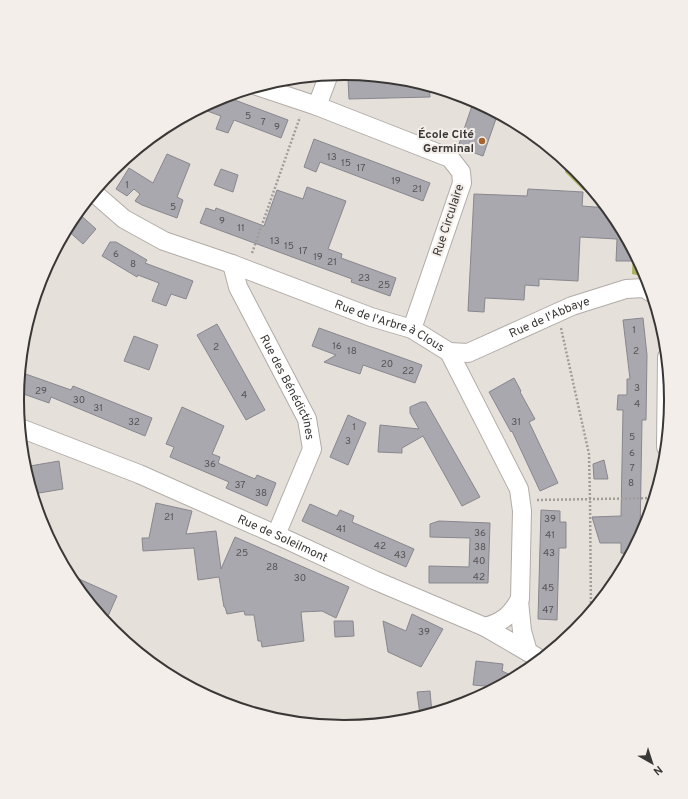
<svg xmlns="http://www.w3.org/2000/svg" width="688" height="799" font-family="Overpass,sans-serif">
  <rect width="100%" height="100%" fill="#e6e0db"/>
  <g fill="#acb15d">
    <polygon points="566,160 575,168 593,191 583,190 565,172"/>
    <polygon points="633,250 646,275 647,277 632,274"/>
  </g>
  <g fill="#a9a8af" stroke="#88878d">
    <polygon points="393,77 408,79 429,85 430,97 349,99 348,79"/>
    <polygon points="224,96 288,120 281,138 234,120 228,133 216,129 221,116 199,108"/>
    <polygon points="474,100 498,113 483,156 458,147"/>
    <polygon points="314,139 430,183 423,201 320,162 316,172 304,167"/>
    <polygon points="167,154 190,164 177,197 183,200 177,218 142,205 135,201 140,194 134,189 127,196 116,189 129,168 153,183"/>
    <polygon points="221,169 238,175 233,192 214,185"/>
    <polygon points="307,187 346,201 328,249 342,254 341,258 396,278 390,296 351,282 352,279 200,223 206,208 215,211 216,208 264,226 277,190 303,199"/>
    <polygon points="528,189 583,192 582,206 608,208 616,218 633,249 632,261 616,261 617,239 580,237 578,281 539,279 539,286 525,285 524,300 485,298 484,312 468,311 474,194 527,196"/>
    <polygon points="77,212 96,229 83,244 66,229"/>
    <polygon points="110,242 116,242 147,260 145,263 193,281 186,299 171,294 166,306 152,301 159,283 138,275 137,277 102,256"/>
    <polygon points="643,318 647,355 646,420 642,420 640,536 631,554 621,553 621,543 600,543 592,517 621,516 623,410 617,410 618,395 627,395 627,379 630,379 623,320"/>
    <polygon points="217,324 265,410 246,420 197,335"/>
    <polygon points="319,328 422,365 415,383 363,365 360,374 324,362 336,355 312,346"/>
    <polygon points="134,336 158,345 149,370 124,361"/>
    <polygon points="20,372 71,390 73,386 152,418 145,436 51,397 49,403 18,392"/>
    <polygon points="514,378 521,391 520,392 535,419 529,422 558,483 540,491 512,431 511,432 489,392"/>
    <polygon points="421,402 426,402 480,497 462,506 423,436 402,448 402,453 378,452 380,425 419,429 410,413 410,407"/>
    <polygon points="182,407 224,426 212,454 220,457 218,463 255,479 257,475 276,483 267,506 226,488 229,482 170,457 174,447 166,444"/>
    <polygon points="348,415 366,423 348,465 330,457"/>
    <polygon points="604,460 608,479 594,479 593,464"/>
    <polygon points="59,461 63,489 33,494 24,467"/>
    <polygon points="156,503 192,511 186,534 216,531 221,569 235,537 349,587 336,618 322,611 301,612 304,641 262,647 261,641 258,641 254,615 245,615 244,611 227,614 225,607 224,607 219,577 198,580 194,548 143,551 142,538 149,538"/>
    <polygon points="310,504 337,516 340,510 354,516 352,522 414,549 406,567 302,521"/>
    <polygon points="541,510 560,511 560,522 566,522 566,548 559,548 557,620 538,619"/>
    <polygon points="439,521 490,523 488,583 429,583 429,566 469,567 470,538 430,537 430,524"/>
    <polygon points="68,574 117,596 108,616 96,610 72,581"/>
    <polygon points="412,614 443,629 421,667 388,652 383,621 406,631"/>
    <polygon points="334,621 353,621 354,636 335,637"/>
    <polygon points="476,661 503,664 502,671 515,677 496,687 473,685"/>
    <polygon points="430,691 432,713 420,715 417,692"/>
  </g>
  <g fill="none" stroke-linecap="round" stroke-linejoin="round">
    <defs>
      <g id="minor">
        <polyline points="257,86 317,106 450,158 461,172 462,183 412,329"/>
        <polyline points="317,106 329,74"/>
        <path id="s1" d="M93 192 124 219 164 241 232 264 371 317 412 329 449 352 519 489 522 511 520 599C511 615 503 622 485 627"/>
        <path id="s2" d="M232 264 238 287 307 419 312 449 276 535"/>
        <path id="s3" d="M449 352 468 353 572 306 626 289 644 288 652 293"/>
        <path id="s4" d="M20 428 139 474 279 536 374 580 485 627 540 659"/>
        <polyline points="666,447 667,357"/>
        <polyline points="519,601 522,631 528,652"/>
      </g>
    </defs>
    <use href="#minor" stroke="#b1aca8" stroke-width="20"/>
    <g stroke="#a29d9a" stroke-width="2.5" stroke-dasharray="2 2" stroke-linecap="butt">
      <polyline points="252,253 300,117"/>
      <polyline points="561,328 589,454 590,499 591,612"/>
      <polyline points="537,500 654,498"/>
    </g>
    <use href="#minor" stroke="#fff" stroke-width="18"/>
  </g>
  <circle fill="#a5642f" stroke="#f3eee9" stroke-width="1.5" cx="482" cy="141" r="4"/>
  <g text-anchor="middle" stroke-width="4" stroke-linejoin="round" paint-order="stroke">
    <g font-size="10" fill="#565454">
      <text x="248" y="119">5</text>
      <text x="263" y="125">7</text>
      <text x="277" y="130">9</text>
      <text x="332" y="160">13</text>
      <text x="346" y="166">15</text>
      <text x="361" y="171">17</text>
      <text x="396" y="184">19</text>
      <text x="127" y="188">1</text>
      <text x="417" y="192">21</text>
      <text x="173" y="210">5</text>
      <text x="222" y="224">9</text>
      <text x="241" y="231">11</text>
      <text x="275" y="244">13</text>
      <text x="289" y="249">15</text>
      <text x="303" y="254">17</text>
      <text x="116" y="257">6</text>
      <text x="318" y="260">19</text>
      <text x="332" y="265">21</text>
      <text x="133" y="267">8</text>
      <text x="364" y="281">23</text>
      <text x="384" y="288">25</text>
      <text x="634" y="333">1</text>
      <text x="337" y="349">16</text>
      <text x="216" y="350">2</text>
      <text x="352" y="354">18</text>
      <text x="636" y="354">2</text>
      <text x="387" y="367">20</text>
      <text x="408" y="374">22</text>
      <text x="637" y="391">3</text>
      <text x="41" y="394">29</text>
      <text x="244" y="398">4</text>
      <text x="79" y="403">30</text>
      <text x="637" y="407">4</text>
      <text x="98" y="411">31</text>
      <text x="134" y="425">32</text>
      <text x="516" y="425">31</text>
      <text x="354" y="430">1</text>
      <text x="632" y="440">5</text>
      <text x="348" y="444">3</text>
      <text x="632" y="456">6</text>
      <text x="210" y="467">36</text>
      <text x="632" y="471">7</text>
      <text x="631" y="486">8</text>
      <text x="240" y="488">37</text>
      <text x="261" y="496">38</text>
      <text x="169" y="520">21</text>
      <text x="550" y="522">39</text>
      <text x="341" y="532">41</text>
      <text x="480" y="536">36</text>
      <text x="550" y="538">41</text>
      <text x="380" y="549">42</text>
      <text x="480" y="550">38</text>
      <text x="242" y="556">25</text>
      <text x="549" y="556">43</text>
      <text x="400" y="558">43</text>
      <text x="479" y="564">40</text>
      <text x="272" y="570">28</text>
      <text x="479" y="580">42</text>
      <text x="300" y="581">30</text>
      <text x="548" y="591">45</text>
      <text x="548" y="613">47</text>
      <text x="424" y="635">39</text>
    </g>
    <g font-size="12" font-weight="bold" fill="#3a3836" stroke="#f3eee9" text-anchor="end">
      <text x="474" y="138">École Cité<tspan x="474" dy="14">Germinal</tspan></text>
    </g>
    <g font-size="12" fill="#3a3836" stroke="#f3eee9">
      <text transform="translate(448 220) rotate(-72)" y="4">Rue Circulaire</text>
      <text dy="4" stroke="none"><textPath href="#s3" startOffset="108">Rue de l'Abbaye</textPath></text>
      <text dy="4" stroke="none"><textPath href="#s1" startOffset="328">Rue de l'Arbre à Clous</textPath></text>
      <text dy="4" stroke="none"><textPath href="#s2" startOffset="136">Rue des Bénédictines</textPath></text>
      <text dy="4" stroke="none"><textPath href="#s4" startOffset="285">Rue de Soleilmont</textPath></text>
    </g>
  </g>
  <path d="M0 0H688V799H0ZM24 400a320 320 0 1 1 640 0a320 320 0 1 1-640 0Z" fill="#f3eee9" fill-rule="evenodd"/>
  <path fill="none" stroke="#3a3836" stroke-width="2" d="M24 400a320 320 0 1 1 640 0a320 320 0 1 1-640 0Z"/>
  <g transform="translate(652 763) rotate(141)" stroke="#f3eee9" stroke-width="3" paint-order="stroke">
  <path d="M0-3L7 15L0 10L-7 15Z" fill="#3a3836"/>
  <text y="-6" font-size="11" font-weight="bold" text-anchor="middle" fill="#3a3836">N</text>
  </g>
</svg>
